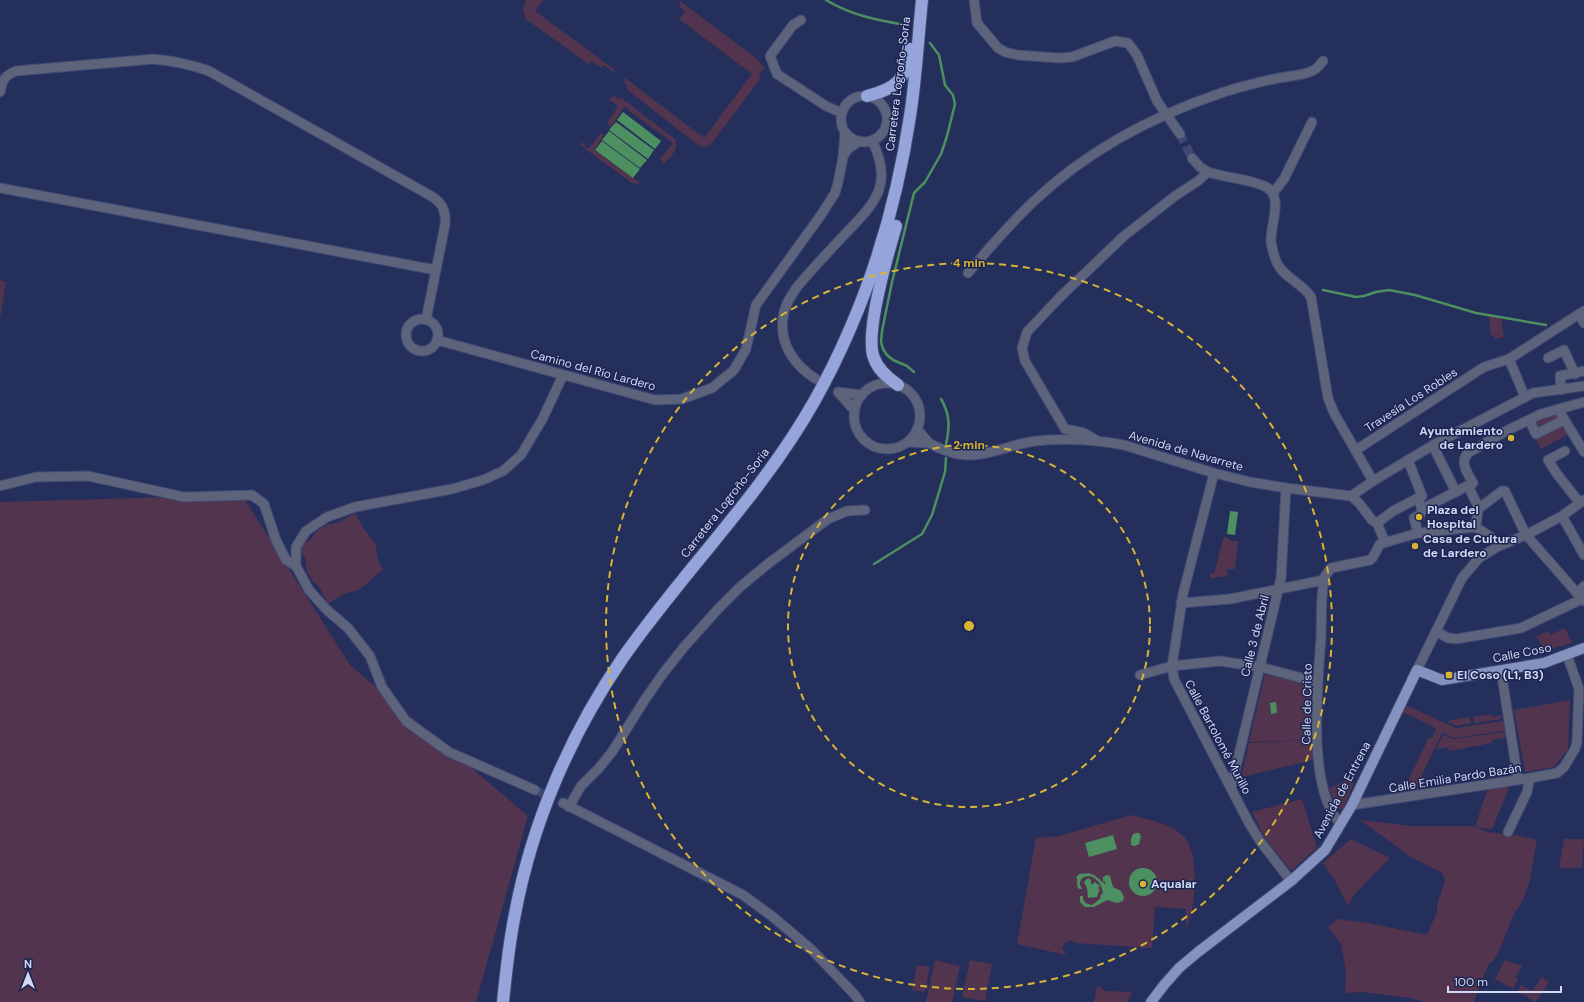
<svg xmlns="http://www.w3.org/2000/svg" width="1584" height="1002" font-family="'DM Sans',sans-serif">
  <rect width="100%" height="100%" fill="#252f5c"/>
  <g fill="#52344e">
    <polygon points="526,0 543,0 535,11 615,70 614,72 603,65 601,68 591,61 589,64 587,63 526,19 523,10"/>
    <path d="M680 1 757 59 767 71 763 69 758 75 761 78 712 143C707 148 703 148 697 144L635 96 626 88 627 85 624 83 625 81 624 79 625 78 704 138 752 74 679 19 685 11 680 7 681 5 679 3Z"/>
    <path d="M614 96 619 99 620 97 675 139C679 150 671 156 664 164L660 159 673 143 628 110 627 107H624L611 127 607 123 618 106 609 99Z"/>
    <polygon points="601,133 604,135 594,150 640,183 639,184 632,183 580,145 582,142 585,145 584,147 589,148"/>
    <polygon points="0,280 6,282 0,319"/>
    <polygon points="1489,316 1501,318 1504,337 1495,339 1494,335 1491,336"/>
    <polygon points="1558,409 1572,432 1541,449 1527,421"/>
    <polygon points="242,495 350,665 528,816 476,1002 0,1002 0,502"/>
    <polygon points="355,513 364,529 375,543 378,561 383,570 373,577 367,584 358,590 344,594 328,604 320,588 312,580 307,571 305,558 299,546 310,540 316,532 326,525 340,522"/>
    <polygon points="1224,536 1232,541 1238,541 1235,569 1227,569 1227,576 1212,578 1210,577 1211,573 1214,574"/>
    <polygon points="1565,628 1572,643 1540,652 1540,650 1543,648 1538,638 1535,639 1534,638 1548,631 1550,635"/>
    <polygon points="1265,674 1312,685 1312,689 1310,690 1312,738 1308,740 1309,744 1312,746 1313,760 1241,777 1249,743 1306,740 1249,742"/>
    <polygon points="1570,700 1568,749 1554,767 1525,772 1514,710"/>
    <polygon points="1401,703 1456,728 1509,720 1511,730 1454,738 1442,733 1418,783 1419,790 1400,798 1429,737 1432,738 1436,730 1434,727 1398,710"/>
    <polygon points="1492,714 1492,717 1501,715 1502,719 1474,723 1473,717"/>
    <polygon points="1470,717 1471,723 1457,726 1447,721"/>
    <polygon points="1507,732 1508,737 1492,740 1492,743 1449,751 1448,747 1436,749 1443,735 1453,739"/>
    <polygon points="1347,780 1354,783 1343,809 1336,809 1329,788"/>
    <polygon points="1508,783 1509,788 1492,829 1475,827 1487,791 1487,786"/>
    <polygon points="1302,799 1317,848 1291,871 1265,838 1252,812"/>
    <path d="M1131 815C1148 820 1171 823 1184 837 1200 854 1196 909 1186 928V909L1155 907 1152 948 1075 943 1071 940 1066 942 1062 948 1066 955 1017 944 1036 838 1059 836Z"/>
    <polygon points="1360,820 1412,826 1472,826 1487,832 1515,835 1537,840 1529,884 1522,902 1513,916 1500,949 1494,960 1488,965 1474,1002 1426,1002 1410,998 1363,992 1345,993 1346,972 1341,944 1328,927 1337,919 1368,923 1427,935 1437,912 1437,905 1445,880 1442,873 1411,857"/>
    <polygon points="1351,839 1390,858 1354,895 1348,906 1334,879 1323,863"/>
    <polygon points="1564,839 1584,839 1582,868 1559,868"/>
    <polygon points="935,960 960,966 952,1002 926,1002"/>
    <polygon points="970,960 992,964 985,1001 962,997"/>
    <polygon points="1505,960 1522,966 1516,977 1518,979 1513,989 1495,979"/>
    <polygon points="917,965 930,967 925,992 912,990"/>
    <polygon points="1542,977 1549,982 1536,1002 1518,992 1521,985 1532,991"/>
    <polygon points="1097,985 1106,991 1132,992 1127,1002 1094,1002"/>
  </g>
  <g fill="#4c9061">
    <polygon points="623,112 661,141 655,149 617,120"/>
    <polygon points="616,122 654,150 648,159 609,130"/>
    <polygon points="609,131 647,160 640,168 602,140"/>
    <polygon points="602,141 640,169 633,178 595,150"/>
    <polygon points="1230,511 1238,512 1235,535 1227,534"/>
    <polygon points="1276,702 1277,713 1271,714 1270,703"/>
    <polygon points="1136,833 1139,833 1141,836 1139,844 1135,846 1131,845 1131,839 1133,834"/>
    <polygon points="1113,835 1117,849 1089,857 1085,843"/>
    <circle cx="1143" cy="882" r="14"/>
    <path d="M1081 873 1082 874C1093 871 1097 878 1105 884L1106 883 1103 881V877L1107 875 1110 876 1113 887 1121 891 1124 897 1123 901 1117 903 1107 900 1094 907H1085L1080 902V896H1083V899L1085 903 1092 905 1100 899 1101 894H1103C1102 885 1098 879 1090 876 1084 876 1079 879 1080 885L1082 889H1079C1075 885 1079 880 1076 877Z"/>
    <polygon points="1088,878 1091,880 1091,885 1095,882 1100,886 1098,888 1100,890 1099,891 1097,897 1088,898 1087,888 1084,882"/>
  </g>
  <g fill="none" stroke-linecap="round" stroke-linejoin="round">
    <g stroke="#4c9061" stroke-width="2.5">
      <path d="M826 0C850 15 877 20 905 25"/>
      <polyline points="1323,290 1356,297 1364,296 1376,292 1389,290 1415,295 1476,313 1546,325"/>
      <polyline points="914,372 907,366 893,360 887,355 883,349 881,342 882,331 892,282 914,193 925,182 941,154 947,136 955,104 953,95 945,85 939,55 930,43"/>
      <path d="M941 399C950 414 950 427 946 444"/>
      <polyline points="874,564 922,534 932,515 945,472 946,458"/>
    </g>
    <g stroke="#3f4873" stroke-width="9" stroke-dasharray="9 4.5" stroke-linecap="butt">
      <polyline points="1180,134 1192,158"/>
      <polyline points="535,790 563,803"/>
    </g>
    <defs>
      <g id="minor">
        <polyline points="974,0 977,23 998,48 1005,52 1017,55 1059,58 1072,57 1115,41 1128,43 1137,55 1157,101 1180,134"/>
        <polyline points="801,20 793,25 770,56 777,74 826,106 842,113"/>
        <path d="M0 92C3 79 4 76 16 71L154 59C173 61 190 64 209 71L431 196C443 203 446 211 445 225L426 320"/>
        <circle cx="864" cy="119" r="23"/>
        <polyline points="845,132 843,157 847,150 859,141"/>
        <path d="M1192 158 1200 167 1208 172C1226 178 1246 178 1264 186 1285 194 1270 225 1271 242 1272 248 1274 256 1277 263 1283 277 1302 283 1311 297L1328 398 1334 413 1373 481"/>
        <polyline points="0,188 436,270"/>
        <polyline points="1273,193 1284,179 1312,122"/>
        <path d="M968 273C989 248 1010 224 1034 201 1087 151 1153 116 1221 93 1239 87 1256 83 1274 79 1287 76 1301 76 1312 71 1317 69 1320 65 1323 61"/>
        <polyline points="1579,314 1584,323"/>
        <circle cx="422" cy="335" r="16"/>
        <polyline points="437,340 655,400 682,399 712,388 734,370 746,349 756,305 821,215 835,193 838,183 843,157"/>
        <polyline points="1548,358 1564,350 1575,374"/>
        <polyline points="1509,359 1525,397"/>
        <path d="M816 379C795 366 779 344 783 318 784 306 791 296 797 287 813 268 830 250 847 232 877 201 893 184 872 140"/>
        <circle cx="887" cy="416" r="33"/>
        <polyline points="1561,390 1560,376 1584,371"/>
        <polyline points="1558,409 1584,452"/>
        <polyline points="855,411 838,392 862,395"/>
        <polyline points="1529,420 1536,434 1564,420"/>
        <polyline points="1096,440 1084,433 1065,429 1025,361 1022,348 1027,332 1060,297 1124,236 1175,196 1198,181 1208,172"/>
        <polyline points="908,442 929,443 917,429"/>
        <path d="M929 443C938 448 948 452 958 454 984 459 1010 444 1036 441 1065 438 1096 440 1124 445L1214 473 1250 482 1286 488 1351 496 1359 503 1372 520 1377 523"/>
        <polyline points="1433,446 1456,492"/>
        <polyline points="1356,450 1484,367 1509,359 1584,311"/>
        <polyline points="1565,451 1548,460 1557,474 1580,503"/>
        <polyline points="1214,473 1183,594 1172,666 1174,679 1249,823 1260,841 1291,881"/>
        <polyline points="0,486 36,477 88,476 184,497 252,495 264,504 276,540 286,560 296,566"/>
        <polyline points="1468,486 1479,508"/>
        <polyline points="1351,496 1373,481 1435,444 1533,393 1584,386"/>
        <path d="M1422 509 1473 483C1468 474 1459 462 1468 453L1506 431 1541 414 1584 402"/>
        <polyline points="1562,516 1584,555"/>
        <polyline points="1377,523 1393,511 1422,496 1408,460"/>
        <polyline points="1377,523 1385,542"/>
        <polyline points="1476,527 1478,509 1502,491 1505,491 1526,535 1584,601"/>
        <polyline points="1418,533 1414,518 1420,515 1422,509 1420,504"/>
        <polyline points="1578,594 1584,586"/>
        <polyline points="1181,603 1230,599 1324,580"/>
        <polyline points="1436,631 1448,638 1456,639 1521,628 1582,599"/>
        <polyline points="1417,670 1462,578 1479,558 1499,546 1526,535 1562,516 1584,500"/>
        <polyline points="1501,670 1518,780"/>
        <polyline points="1140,675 1172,666 1220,661 1260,667 1317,682"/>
        <polyline points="1231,788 1281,578 1286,488"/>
        <polyline points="535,790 449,752 406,721 382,687 370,656 348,628 327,610 309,590 296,566 296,547 306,531 327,517 355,507 452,489 483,480 503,471 521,455 543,418 563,375"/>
        <polyline points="563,803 743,895 773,917 812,950 855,995 860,1002"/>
        <polyline points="1352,805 1530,778 1557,773 1564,767 1575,749 1577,742 1579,689 1567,655"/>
        <polyline points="569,807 581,786 599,768 612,752 644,701 662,675 684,647 719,608 740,587 769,563 828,519 847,511 865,510"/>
        <path d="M1341 824C1306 790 1318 683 1321 637 1322 617 1320 595 1325 576L1331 568 1370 560 1373 557 1380 544 1418 533 1476 527 1492 538 1499 546"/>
        <polyline points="1508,832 1527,792 1530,778"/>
      </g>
      <polyline id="major" points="1151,1002 1164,985 1179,968 1198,952 1291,881 1325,850 1352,805 1417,670 1442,680 1544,663 1584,648"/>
      <g id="highway">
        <path d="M867 96C896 89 907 79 910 49"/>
        <path d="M896 226C888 253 864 334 874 358 878 370 888 378 898 385"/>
        <path d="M503 1002C506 972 509 943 515 914 532 823 570 735 622 659 684 570 761 496 815 400 864 312 895 216 910 116 916 78 918 39 922 0"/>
      </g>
    </defs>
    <use href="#minor" stroke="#404a75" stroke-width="11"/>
    <use href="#major" stroke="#404a75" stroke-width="12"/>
    <use href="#highway" stroke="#404a75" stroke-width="14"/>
    <use href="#minor" stroke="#5d637a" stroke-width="9"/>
    <use href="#major" stroke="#8592bf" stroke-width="10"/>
    <use href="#highway" stroke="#95a4db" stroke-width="12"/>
  </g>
  <g fill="none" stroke="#d8b434" stroke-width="2" stroke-dasharray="7 5">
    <circle cx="969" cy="626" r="181"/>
    <circle cx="969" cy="626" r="363"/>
  </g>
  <g fill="#d8b434" stroke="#1c2450" stroke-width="1.5">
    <circle cx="1511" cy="438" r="4"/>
    <circle cx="1419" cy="517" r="4"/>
    <circle cx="1415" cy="546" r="4"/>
    <rect x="1445" y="671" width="8" height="8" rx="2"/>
    <circle cx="1143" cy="884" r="4"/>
  </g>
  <g text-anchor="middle" stroke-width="3" stroke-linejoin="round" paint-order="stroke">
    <g font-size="12" fill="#d0d9f6" stroke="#1c2450">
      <text transform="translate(898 84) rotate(-83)" y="4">Carretera Logroño-Soria</text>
      <text transform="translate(593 370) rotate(15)" y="4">Camino del Río Lardero</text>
      <text transform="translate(1411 400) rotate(-33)" y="4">Travesía Los Robles</text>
      <text transform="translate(1186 451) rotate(16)" y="4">Avenida de Navarrete</text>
      <text transform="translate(725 503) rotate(-52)" y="4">Carretera Logroño-Soria</text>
      <text transform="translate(1255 636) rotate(-76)" y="4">Calle 3 de Abril</text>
      <text transform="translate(1522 653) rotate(-11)" y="4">Calle Coso</text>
      <text transform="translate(1307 704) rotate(-89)" y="4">Calle de Cristo</text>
      <text transform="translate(1218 737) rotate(62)" y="4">Calle Bartolomé Murillo</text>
      <text transform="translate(1455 778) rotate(-9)" y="4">Calle Emilia Pardo Bazán</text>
      <text transform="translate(1342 790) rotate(-62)" y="4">Avenida de Entrena</text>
    </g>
    <g font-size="12" font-weight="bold" fill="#d0d9f6" stroke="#1c2450" text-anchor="start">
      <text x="1503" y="435" text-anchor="end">Ayuntamiento<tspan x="1503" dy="14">de Lardero</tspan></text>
      <text x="1427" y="514">Plaza del<tspan x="1427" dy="14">Hospital</tspan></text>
      <text x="1423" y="543">Casa de Cultura<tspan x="1423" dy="14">de Lardero</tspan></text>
      <text x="1457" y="679">El Coso (L1, B3)</text>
      <text x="1151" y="888">Aqualar</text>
    </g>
  </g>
  <circle cx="969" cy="626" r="6" fill="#d8b434" stroke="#1c2450" stroke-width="2"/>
  <g font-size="12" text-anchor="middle" font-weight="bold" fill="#d8b434" stroke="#1c2450" stroke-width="3" stroke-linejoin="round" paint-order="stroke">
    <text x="969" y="267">4 min</text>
    <text x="969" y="449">2 min</text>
  </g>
  <g transform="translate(28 974)" stroke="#1c2450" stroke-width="3" paint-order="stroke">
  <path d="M0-3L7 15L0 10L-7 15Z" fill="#d0d9f6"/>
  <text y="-6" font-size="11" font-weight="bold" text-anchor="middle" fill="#d0d9f6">N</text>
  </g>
  <path d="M1448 986v6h113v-6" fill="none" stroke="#d0d9f6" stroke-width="2"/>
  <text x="1454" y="986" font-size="12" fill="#d0d9f6" stroke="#1c2450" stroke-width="3" paint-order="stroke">100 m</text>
</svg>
